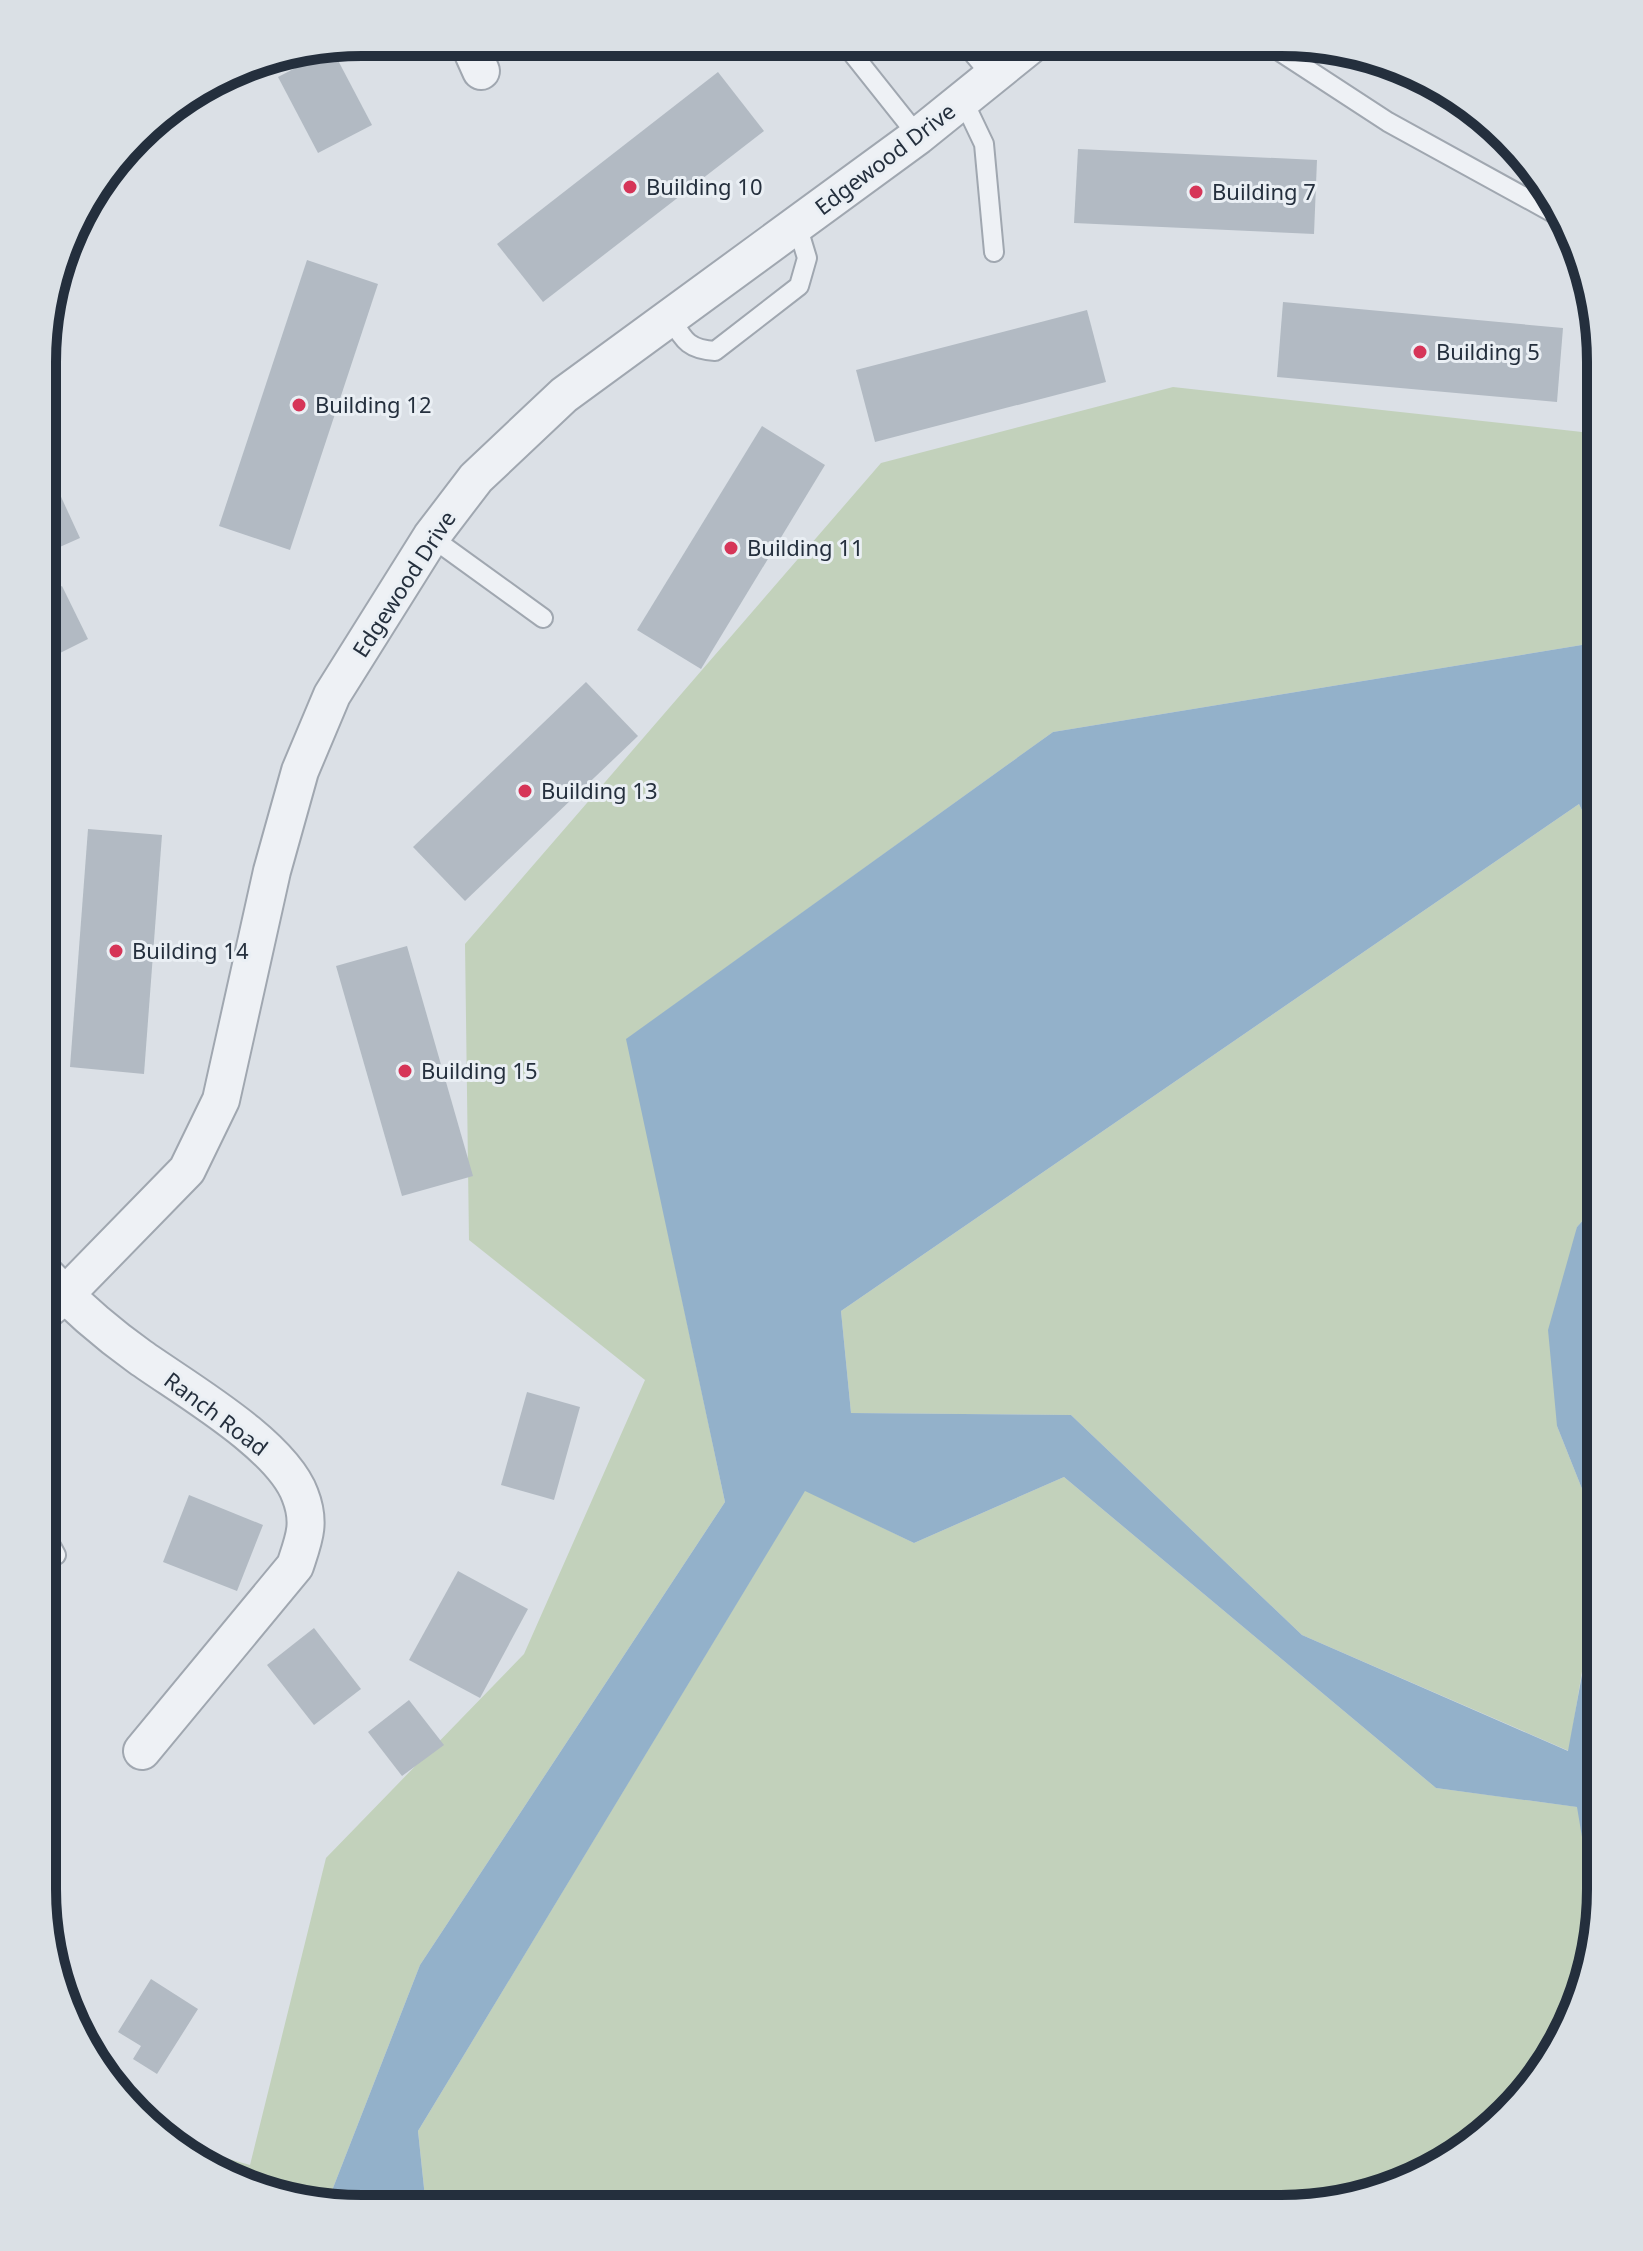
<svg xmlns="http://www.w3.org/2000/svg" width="1643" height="2251" font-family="'Noto Sans',sans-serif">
  <rect width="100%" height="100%" fill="#dbe0e6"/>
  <g fill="#c2d1bb">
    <polygon points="1173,387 1582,432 1601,395 1601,648 1594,643 1053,732 627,1039 725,1502 420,1965 326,2206 184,2155 169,2142 250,2165 326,1858 524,1654 645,1380 469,1240 465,944 881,463"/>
    <polygon points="1579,804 1601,850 1601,1200 1577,1227 1557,1426 1600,1534 1600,1577 1587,1641 1569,1751 1302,1635 1071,1415 851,1413 841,1311"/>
    <polygon points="1064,1477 1436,1788 1578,1807 1585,1855 1580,2001 1547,2066 1492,2129 1423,2176 1281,2209 426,2207 418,2131 805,1490 914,1543"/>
  </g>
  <g fill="#93b1ca">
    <polygon points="1594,643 1601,648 1601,850 1579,804 841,1311 851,1413 1071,1415 1302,1635 1568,1751 1600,1577 1600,1910 1584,1992 1580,2001 1585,1855 1577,1807 1436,1788 1064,1477 914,1543 805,1491 418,2131 426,2207 326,2206 420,1965 725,1502 626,1039 1053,732"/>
    <polygon points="1601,1200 1600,1534 1557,1426 1548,1330 1577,1227"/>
  </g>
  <g fill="#b2bac3">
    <polygon points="332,49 372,125 318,153 278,77"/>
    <polygon points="718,72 764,131 543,302 497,244"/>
    <polygon points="1078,149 1317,160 1314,234 1074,223"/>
    <polygon points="307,260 378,284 290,550 219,526"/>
    <polygon points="1283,302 1563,328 1557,402 1277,377"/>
    <polygon points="1087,310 1106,382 875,442 856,370"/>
    <polygon points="762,426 825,465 701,669 637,630"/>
    <polygon points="45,462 80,538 44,554"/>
    <polygon points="62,586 88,639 44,661 44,595"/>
    <polygon points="586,682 638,736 465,901 413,847"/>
    <polygon points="88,829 162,835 144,1074 70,1067"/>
    <polygon points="407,946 473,1176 402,1196 336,966"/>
    <polygon points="527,1392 580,1407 554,1500 501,1485"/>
    <polygon points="189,1495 263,1525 237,1591 163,1562"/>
    <polygon points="458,1571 528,1609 480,1698 409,1660"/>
    <polygon points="314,1628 361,1689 314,1725 267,1665"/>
    <polygon points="409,1700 444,1745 402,1776 368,1732"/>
    <polygon points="151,1979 198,2009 157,2074 133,2059 141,2046 118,2032"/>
  </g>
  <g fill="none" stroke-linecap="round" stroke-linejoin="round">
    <defs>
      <g id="service">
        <polyline points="844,43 918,136"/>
        <polyline points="965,44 993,77"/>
        <polyline points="1270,45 1388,122 1568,221"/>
        <polyline points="963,100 984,144 994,252"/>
        <path d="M670 317C684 340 687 349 715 351L799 286 807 258 797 225"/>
        <polyline points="431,537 543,618"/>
        <polyline points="43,1531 56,1555"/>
      </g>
      <g id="minor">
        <polyline points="468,42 481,71"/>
        <path d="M43 1272C72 1303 105 1332 140 1357 185 1389 281 1444 300 1495 311 1523 304 1539 295 1566L142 1751"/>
        <polyline points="43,1313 65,1295 187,1170 221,1100 272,871 300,771 332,695 431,537 476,478 564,395 918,136 1032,44"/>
      </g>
    </defs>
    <use href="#service" stroke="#a0a7b0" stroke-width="22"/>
    <use href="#minor" stroke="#a0a7b0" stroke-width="40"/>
    <use href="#service" stroke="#eef1f5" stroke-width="18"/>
    <use href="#minor" stroke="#eef1f5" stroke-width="36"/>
  </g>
  <g fill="#d63558" stroke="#eaeff4" stroke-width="3">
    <circle cx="630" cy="187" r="8"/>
    <circle cx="1196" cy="192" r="8"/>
    <circle cx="1420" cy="352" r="8"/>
    <circle cx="299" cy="405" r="8"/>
    <circle cx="731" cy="548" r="8"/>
    <circle cx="525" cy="791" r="8"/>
    <circle cx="116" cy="951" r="8"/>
    <circle cx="405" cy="1071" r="8"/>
  </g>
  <g text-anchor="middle" stroke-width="6" stroke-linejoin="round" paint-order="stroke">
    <g font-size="22" fill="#242f3d" stroke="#eaeff4">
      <text transform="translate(885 159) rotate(-37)" y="8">Edgewood Drive</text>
      <text transform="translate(404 584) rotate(-57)" y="8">Edgewood Drive</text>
      <text transform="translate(216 1414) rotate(37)" y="8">Ranch Road</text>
    </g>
    <g font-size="22" fill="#242f3d" stroke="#eaeff4" text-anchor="start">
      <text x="646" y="195">Building 10</text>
      <text x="1212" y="200">Building 7</text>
      <text x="1436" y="360">Building 5</text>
      <text x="315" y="413">Building 12</text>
      <text x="747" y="556">Building 11</text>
      <text x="541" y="799">Building 13</text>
      <text x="132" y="959">Building 14</text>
      <text x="421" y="1079">Building 15</text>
    </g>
  </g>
  <path d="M0 0H1643V2251H0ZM362 56H1281A306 306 0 0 1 1587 362V1889A306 306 0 0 1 1281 2195H362A306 306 0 0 1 56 1889V362A306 306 0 0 1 362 56Z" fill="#dae0e5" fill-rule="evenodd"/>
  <path fill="none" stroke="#242f3d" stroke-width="10" d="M362 56H1281A306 306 0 0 1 1587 362V1889A306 306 0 0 1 1281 2195H362A306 306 0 0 1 56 1889V362A306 306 0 0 1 362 56Z"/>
</svg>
